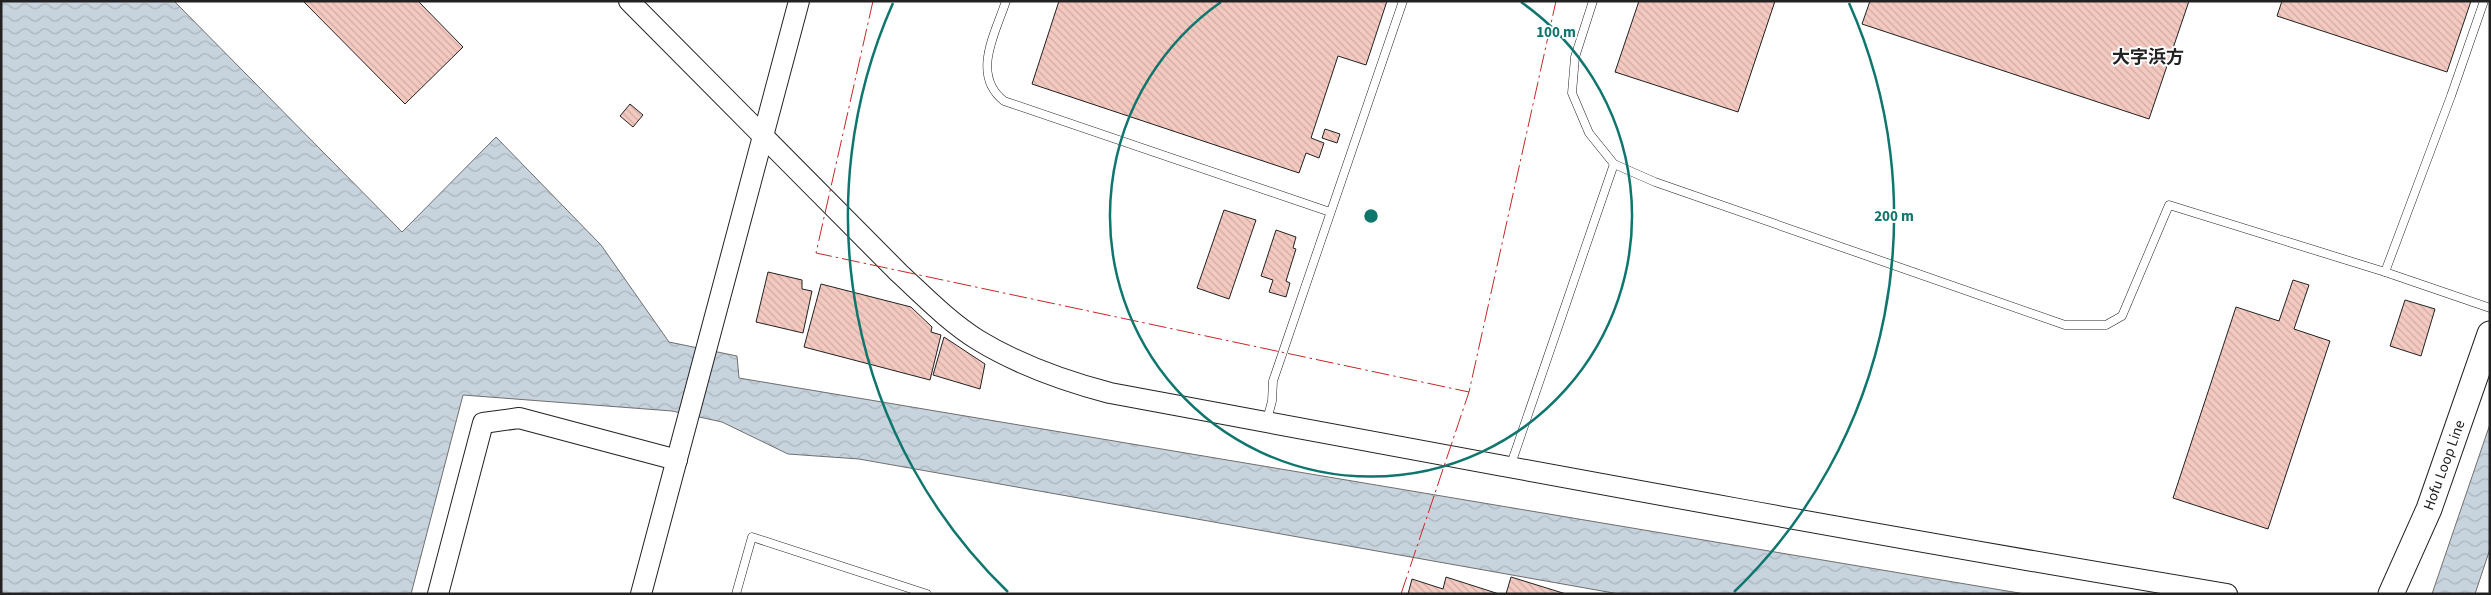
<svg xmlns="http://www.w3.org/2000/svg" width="2491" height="595" font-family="'Source Sans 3','Noto Sans JP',sans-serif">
  <defs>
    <pattern id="water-waves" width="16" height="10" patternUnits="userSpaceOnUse" patternTransform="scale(1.25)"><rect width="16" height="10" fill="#c7d3dd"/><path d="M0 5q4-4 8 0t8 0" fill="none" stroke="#abb5bd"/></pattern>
    <pattern id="building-back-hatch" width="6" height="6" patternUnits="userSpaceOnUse" patternTransform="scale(1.25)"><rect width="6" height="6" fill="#f3c9c0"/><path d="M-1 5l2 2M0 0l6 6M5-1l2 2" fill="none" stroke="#d0aca5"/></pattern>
  </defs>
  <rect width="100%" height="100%" fill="#fff"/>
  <g fill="url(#water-waves)" stroke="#6f6f6f">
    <polygon points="1,1 174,1 402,232 496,137 601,245 669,342 737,356 739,378 2025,594 1619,594 859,459 788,454 722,422 672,411 463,395 411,594 1,594"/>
    <polygon points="2490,424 2490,549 2475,594 2432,594"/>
  </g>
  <g fill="url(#building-back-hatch)" stroke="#222">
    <polygon points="303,1 418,1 463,47 405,104"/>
    <polygon points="1059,1 1387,1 1366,65 1338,56 1311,138 1324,143 1319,158 1306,153 1299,173 1032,84"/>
    <polygon points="1639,1 1775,1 1738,112 1615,72"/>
    <polygon points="1870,1 2189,1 2149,119 1862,24"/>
    <polygon points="2282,1 2471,1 2447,72 2277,16"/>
    <polygon points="630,104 643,115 633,127 620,116"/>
    <polygon points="1325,129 1340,134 1337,143 1322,138"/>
    <polygon points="1224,210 1256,220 1229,299 1197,288"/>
    <polygon points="1276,230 1296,237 1293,248 1296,249 1286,281 1290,283 1286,297 1269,292 1273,280 1261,276"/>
    <polygon points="768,272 802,280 802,289 812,291 803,333 756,322"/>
    <polygon points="2293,280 2309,285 2294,329 2330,341 2268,529 2173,498 2236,307 2279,321"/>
    <polygon points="821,284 911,307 932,327 931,332 941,335 930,380 804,347"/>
    <polygon points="2405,300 2435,309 2421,356 2390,346"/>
    <polygon points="944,337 985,364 980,389 933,375"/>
    <polygon points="1446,577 1499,594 1408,594 1412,579 1443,589"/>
    <polygon points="1511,577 1566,594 1506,594"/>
  </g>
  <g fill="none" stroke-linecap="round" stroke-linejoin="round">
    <defs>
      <g id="service">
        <path d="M1006 1C995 34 971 75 1004 101L1330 212"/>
        <polyline points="1593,1 1575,57 1572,93 1589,133 1614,164 1655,182 2065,325 2106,325 2122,316 2169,205 2385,272 2490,308"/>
        <polyline points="2385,272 2451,96 2484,1"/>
        <polyline points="1267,420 1272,401 1273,381 1403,1"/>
        <polyline points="1510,467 1614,164"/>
        <polyline points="736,594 752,537 927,594"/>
      </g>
      <g id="tertiary">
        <path d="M629 1 899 273C924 296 949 322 978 340 1019 365 1064 381 1110 393 1482 462 1853 532 2227 594"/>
        <polyline points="438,594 483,423 519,418 677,460"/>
        <polyline points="641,594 799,1"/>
      </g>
      <polyline id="primary" points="2391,594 2429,509 2490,334"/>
    </defs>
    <use href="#service" stroke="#222" stroke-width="9"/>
    <use href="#tertiary" stroke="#222" stroke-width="22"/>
    <use href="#primary" stroke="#222" stroke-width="27"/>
    <use href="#service" stroke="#fff" stroke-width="8"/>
    <use href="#tertiary" stroke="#fff" stroke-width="20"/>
    <use href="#primary" stroke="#fff" stroke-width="25"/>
    <g stroke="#c62828" stroke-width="1" stroke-dasharray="18 4 2.5 4" stroke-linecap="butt">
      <polyline points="873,1 816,253 1469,392"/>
      <polyline points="1401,594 1469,392 1556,1"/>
    </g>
  </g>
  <g fill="none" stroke="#0f766e" stroke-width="2.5">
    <path d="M1521 2A261 261 0 1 1 1221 2"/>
    <path d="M1008 592A523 523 0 0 1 893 3M1849 3A523 523 0 0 1 1734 592"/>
  </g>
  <g text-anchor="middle" stroke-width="4" stroke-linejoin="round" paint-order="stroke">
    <g font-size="15" fill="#222" stroke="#fff">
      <text transform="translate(2444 465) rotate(-70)" y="5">Hofu Loop Line</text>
    </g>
    <g font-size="18" font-weight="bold" fill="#222" stroke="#fff">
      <text x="2148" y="63">大字浜方</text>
    </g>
  </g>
  <circle cx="1371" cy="216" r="8" fill="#0f766e" stroke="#fff" stroke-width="2.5"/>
  <g font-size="15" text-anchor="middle" font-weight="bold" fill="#0f766e" stroke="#fff" stroke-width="4" stroke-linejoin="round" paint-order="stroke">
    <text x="1556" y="37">100 m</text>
    <text x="1894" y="221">200 m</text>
  </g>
  <rect width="2491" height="595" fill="none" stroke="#222222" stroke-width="5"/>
</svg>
